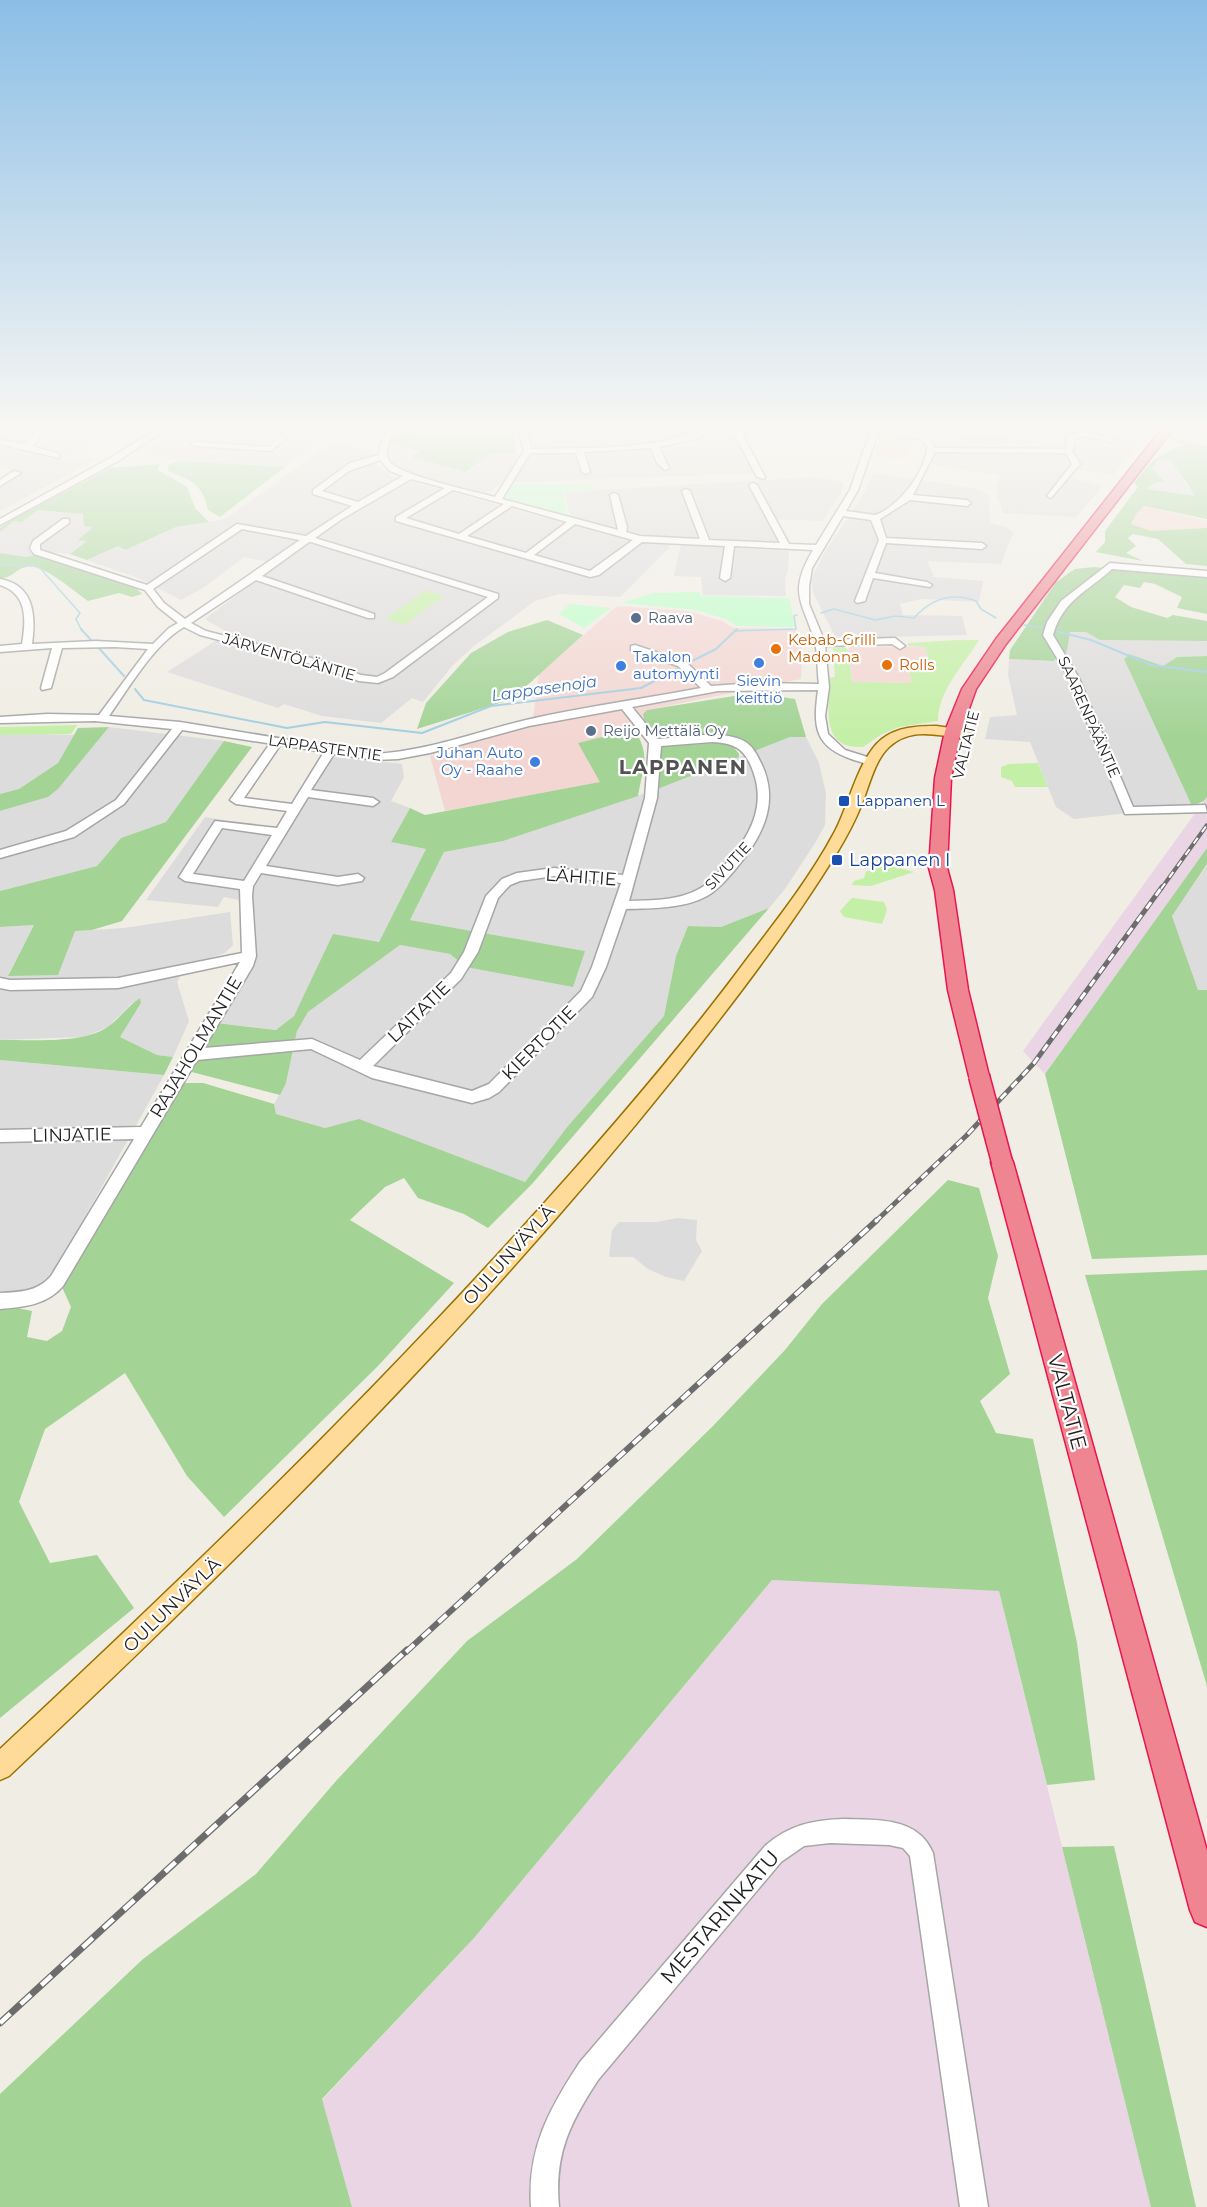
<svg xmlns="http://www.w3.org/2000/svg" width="1207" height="2207" font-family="Montserrat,sans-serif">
  <rect width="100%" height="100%" fill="#f0ede4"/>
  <g fill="#dddcdc">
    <polygon points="0,430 53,430 80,436 96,444 64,459 97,459 0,511 0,482 3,474 13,468 0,467"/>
    <polygon points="174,430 381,430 375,439 336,440 323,437 285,467 179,461 148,453"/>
    <polygon points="395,430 544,430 546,434 674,430 683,438 676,441 542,449 528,445 524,433 449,437"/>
    <polygon points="725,430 731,430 755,473 501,483 493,490 485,492 473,491 397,468 387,462 384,448 388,443 421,451 413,456 465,472 491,454 691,444"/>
    <polygon points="1030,430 1142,430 1149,431 1113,475 1069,468 1062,476 1103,486 1076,517 1003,513 996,492 1000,475 931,465 934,446 939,434 1037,439"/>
    <polygon points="338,442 347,443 368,451 377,465 392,476 623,539 670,541 669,548 620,597 560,594 535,601 474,646 453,665 423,702 412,698 381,723 322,716 284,704 278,708 167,672 228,633 205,619 278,564 244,557 206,586 181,600 138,578 87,560 118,546 125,549 176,527 225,519 329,445"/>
    <polygon points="1169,459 1182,473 1184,481 1196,497 1147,489 1152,484 1163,481 1152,468 1159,460"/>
    <polygon points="874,473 974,488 989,495 990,523 1006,527 1013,533 1001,564 927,561 934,577 983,581 979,602 921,599 900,604 903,615 962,616 967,635 836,638 813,593 811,580 826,550 860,500"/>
    <polygon points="814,477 844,482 841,494 822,521 775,519 767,522 777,541 775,543 635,535 570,517 565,492"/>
    <polygon points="38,510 83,514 94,527 79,540 87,541 70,554 48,552 26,557 0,553 0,532 14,521 22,522"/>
    <polygon points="681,544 789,551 788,569 785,580 786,596 703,595 701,577 674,576"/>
    <polygon points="1069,632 1086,632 1101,640 1207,641 1207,656 1177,657 1163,666 1129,654 1124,659 1192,806 1074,819 1056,807 1030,742 985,739 990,717 1017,715 1008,675 1009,659 1053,661"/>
    <polygon points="109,727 224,741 166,822 121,838 97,866 0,891 0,811 48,797 58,789"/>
    <polygon points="33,734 74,735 58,763 19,789 0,794 0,735"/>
    <polygon points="790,737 806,737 819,763 826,793 825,825 815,843 785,889 769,908 721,927 688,926 676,956 664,1016 568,1126 525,1182 359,1120 325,1128 276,1114 274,1104 286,1083 297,1031 308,1012 400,945 450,954 466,967 585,951 410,920 444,852 503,841 655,790"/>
    <polygon points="335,757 402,764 404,777 391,801 410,808 391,842 426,849 379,942 301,1003 294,1016 277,1030 216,1023 251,964 250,902 224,897 218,907 146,900 205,817 287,830 328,761"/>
    <polygon points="1207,865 1207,990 1198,990 1172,916"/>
    <polygon points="230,912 233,945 225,953 187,965 177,982 189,1021 173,1057 157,1055 120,1037 141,1003 140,999 131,1004 108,1027 84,1037 0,1040 0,927 34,925 8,975 75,931 124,928"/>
    <polygon points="0,1060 164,1075 56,1269 39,1285 19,1292 0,1291"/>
    <polygon points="677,1218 697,1220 696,1240 702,1251 684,1281 666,1277 648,1269 633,1257 609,1257 612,1230 619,1222 657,1222"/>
  </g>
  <g fill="#f3d6d2">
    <polygon points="882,433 907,437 913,440 904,459 874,455"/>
    <polygon points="1144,506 1207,521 1207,528 1151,531 1131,524 1136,514"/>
    <polygon points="617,606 688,611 722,621 734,628 795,629 802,647 801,679 647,710 634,729 579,743 601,782 445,811 430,756 532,725 539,674"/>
    <polygon points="848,646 925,647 929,661 913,683 852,682"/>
  </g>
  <g fill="#ead5e5">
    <polygon points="1207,797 1207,848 1045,1074 1023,1051"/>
    <polygon points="772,1580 999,1591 1151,2207 352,2207 322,2100 474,1938"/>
  </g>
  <g fill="#c4efa6">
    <polygon points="426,590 444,596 404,625 385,619"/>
    <path d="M958 640H979C964 665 938 690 938 721L899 727 882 734 863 747C819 749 830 707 829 678L835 677 833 648 844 647 848 650 852 682 912 683 906 660H929L925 647 908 646V643Z"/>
    <polygon points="77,725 71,734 0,735 0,727"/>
    <polygon points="1038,763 1048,787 1015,787 1012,781 1001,777 1001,767 1009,764"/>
    <polygon points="890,865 914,872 871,886 852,885 854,881 864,878 866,872 879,866"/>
    <polygon points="852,898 884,902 887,910 882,924 844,917 840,911"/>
  </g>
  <g fill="#a3d395" fill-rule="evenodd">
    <polygon points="394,430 449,437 513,433 516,453 491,454 465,472 412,457 420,451 388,443"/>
    <path d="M1170 438 1207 446V519L1144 506 1136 514 1131 524 1151 531 1207 528V566L1186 564 1158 539 1133 534 1128 538 1136 546 1126 553 1143 561 1096 552 1105 542V531L1138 487 1134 483C1151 461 1158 453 1185 445ZM1169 459C1180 471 1187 483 1195 496L1147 489 1152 484 1164 481 1152 468 1159 460Z"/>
    <path d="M179 461 285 467 220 517 208 510C202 483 192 481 168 471L169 465Z"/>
    <polygon points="160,464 158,470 187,487 195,508 209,522 176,527 125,550 118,546 87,560 70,554 87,541 78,540 93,527 84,526 83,514 38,510 22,522 14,521 0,532 0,528 10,521 110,468"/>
    <path d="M0 553 26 557 35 555 134 586 142 594 132 597 119 593 88 601C73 591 43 563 26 567 15 569 14 578 0 578Z"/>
    <polygon points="1094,567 1207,577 1207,614 1177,608 1182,597 1155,584 1144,582 1140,588 1124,585 1115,597 1131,607 1167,618 1173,615 1207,621 1207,641 1100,640 1086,632 1070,632 1067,651 1053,661 1009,659 1010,650 1056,582 1075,569"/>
    <polygon points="547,620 583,635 512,699 417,729 426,703 471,653 508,632"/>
    <polygon points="1129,654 1163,666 1177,657 1207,656 1207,797 1204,801 1192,806 1124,659"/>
    <path d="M740 695H769L795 699 806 737H790L752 752 746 743 723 734 662 738C651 734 644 726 643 714L647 710Z"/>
    <polygon points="109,727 58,789 48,797 0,811 0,794 19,789 58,763 78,728"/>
    <path d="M634 729C651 756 643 766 638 796L503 841 444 852 410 920 585 951 573 987 466 967 450 954 400 945 308 1012 297 1031 286 1083 280 1095 188 1071 216 1023 276 1030 294 1016 333 934 379 942 426 849 391 842 410 808 425 815 600 782 578 743Z"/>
    <polygon points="224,741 252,747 122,921 92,930 75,931 58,975 8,976 34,925 0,927 0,891 97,866 121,838 166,822"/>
    <polygon points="720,743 732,745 739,754 739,757 655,790 659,747"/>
    <polygon points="1207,848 1207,864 1172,916 1198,990 1207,990 1207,1255 1092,1259 1045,1074"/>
    <polygon points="769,908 532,1184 488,1228 464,1214 418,1198 404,1178 385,1187 350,1220 454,1283 378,1366 224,1517 187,1476 125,1373 45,1429 19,1502 50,1563 97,1555 134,1608 0,1718 0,1308 17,1308 32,1311 27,1337 47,1341 62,1331 71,1307 62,1287 178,1083 203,1083 274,1104 276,1114 325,1128 359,1119 525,1182 568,1126 664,1016 676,956 688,926 721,927"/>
    <path d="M140 998 141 1003 120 1037 157 1055 173 1057 164 1075 0 1060V1040C31 1039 83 1045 109 1026 120 1018 128 1006 140 998Z"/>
    <polygon points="948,1180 979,1188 998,1256 988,1298 1010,1374 980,1401 996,1433 1033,1439 1077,1643 1095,1780 1047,1785 999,1591 772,1580 474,1938 322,2099 352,2207 0,2207 0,2094 143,1959 256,1874 336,1781 467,1641 577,1559 713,1426 785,1350 822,1304"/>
    <polygon points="1207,1270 1207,1686 1085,1275"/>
    <polygon points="1114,1846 1196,2207 1151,2207 1062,1847"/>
  </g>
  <g fill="#bdfec7">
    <polygon points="526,483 589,485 600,489 564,491 568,516 508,499 505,495 514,485"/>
    <polygon points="700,592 701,596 789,598 795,627 737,626 726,619 696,610 621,603 654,593"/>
    <polygon points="570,604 611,608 584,628 559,614"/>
  </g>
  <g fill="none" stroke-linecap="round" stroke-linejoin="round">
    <g stroke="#a1cee2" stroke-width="1.5">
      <polyline points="0,565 32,565 40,568 80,613 76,619 82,631"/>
      <path d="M821 613 834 609 875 620 896 616 914 618C931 599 952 592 976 601L981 609 996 618"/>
      <polyline points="1024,625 1043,628"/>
      <polyline points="735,631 796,629 794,616 797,615"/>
    </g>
    <g stroke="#a1cee2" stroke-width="2">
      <polyline points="81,629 91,640"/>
      <polyline points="1055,631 1091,640 1151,665 1207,672"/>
      <polyline points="97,646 124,676"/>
      <polyline points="688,663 716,649 737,629"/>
      <polyline points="135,689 144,700 287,728 325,722 422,733 491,706 641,688 679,668"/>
    </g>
    <defs>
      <g id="minor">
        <polygon points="38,430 47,430 32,446 59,454 59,458 0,444 0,440 25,444"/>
        <polygon points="155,430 165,430 118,461 0,525 0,519 112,457"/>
        <polygon points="286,430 295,430 271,451 195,446 191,444 195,442 269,447"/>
        <path d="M387 430H395C390 439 383 452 389 461 398 475 476 492 495 497L524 451 519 430H527L531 449C570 448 607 449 646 444 669 442 694 430 718 430L696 439 659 447 669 468 665 470 657 463 651 448 584 452 590 472 586 474 582 472 576 453H530L502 499 618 530 610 495 614 493 618 495 627 527 626 532 640 536 700 539 682 491 686 489 690 491 709 540 780 543 749 485 753 483 757 485 789 544 816 545 850 490 871 430H879L858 490 846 511 875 515C898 508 927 470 927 446L920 439 880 430H899L926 435 935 448 1065 449 1068 436 1084 432 1116 440 1112 442 1084 436 1075 439 1072 451 1080 464 1051 498 1047 496 1072 464 1066 453 935 452 913 495 967 500 971 503 967 506 910 500 880 519 886 538 982 543 986 546 982 549 886 543 875 573 927 582 932 585 930 587 873 578 865 601 857 603 855 601 879 540 871 520 843 516 812 568 809 586V604L824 640 895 638 905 646 900 649 892 644 825 646 829 687 825 716 828 734 845 750 877 760V764C869 766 862 762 854 760 814 747 813 727 818 690L718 691 632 707 658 739C684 738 720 729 744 741 753 746 757 755 761 763 781 804 761 839 734 871 726 880 718 890 707 896 683 909 653 908 626 909L606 967 592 997 499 1092 489 1098 472 1103 372 1078 311 1049 197 1060 63 1286C47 1305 24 1307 0 1309V1293C20 1292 37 1292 51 1276L134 1139 0 1142V1130L141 1127 240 962 118 988 10 990 0 988V978L10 980 118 978 242 953 240 889 185 881 179 877 215 821 277 828 287 811 236 804 230 800 269 745 273 744 182 730 124 804 74 837 0 858V850L66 831 116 800 172 729 95 721 0 723V717L47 714 99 715 148 649 115 647 62 648 51 688 42 690 41 688 52 648 0 652V646L22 644C26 620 28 594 0 585V579C34 585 36 615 32 644L96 641 153 644 169 628 178 623 158 607 145 590 34 554 30 548 33 541 63 519H69V523L40 544V550L147 585 237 524 306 536 352 506 313 494V490L350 463 379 455 380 447ZM380 460 390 471 403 476 358 502 322 491 349 471ZM411 479 445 488 396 517V521L590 577 599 575 642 542 725 546 720 578 725 581 730 578 734 546 813 550C787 594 803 601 815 642 818 655 817 670 819 684L754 683 711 686 686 662 635 645 631 646V650L678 666 701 688C643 699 583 707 526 720 476 732 427 751 375 754L180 722 109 716C129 688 154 644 184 627L200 635 311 664 359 681 378 683 393 677 498 598V594L315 538 342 519ZM453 490 504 504 459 534 406 518ZM512 506 567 522 526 553 467 536ZM575 524 633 540 590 571 534 555ZM242 529 300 540 185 619 164 603 153 589ZM309 542H311L488 597 385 673 377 677 361 675 319 660 206 631 191 623 256 580 368 618H374V614L262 576ZM622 709 649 743 645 798 623 875 554 868 517 873 502 879 486 896 464 952 451 973 360 1060 312 1039 204 1048 253 966 256 956 252 896 253 886 261 873 338 885 362 881 364 878 358 874 338 877 266 866 308 797 373 806 379 802 373 798 311 790 334 754 375 760 398 759 430 753 529 726ZM712 742C735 743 745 749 753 771 767 808 748 839 724 866 716 875 708 885 697 890 676 901 651 900 629 901L657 798 661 746ZM275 744 324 752 292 804 244 798 279 747ZM222 828 272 835 244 881 193 874ZM554 876 621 883 592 967 581 991 489 1084 472 1091 373 1066 461 979 478 952 498 898 510 885 520 881Z"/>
        <polygon points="732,430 740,430 765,477 764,479 757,477"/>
        <polygon points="14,471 21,473 0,486 0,480"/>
        <path d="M1110 563 1207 571V577L1112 569C1087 592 1063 600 1053 635L1079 678 1133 807 1205 805 1207 812 1125 814 1069 678 1043 635 1047 622 1061 601Z"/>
        <path d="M844 1819C878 1820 918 1817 933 1853L988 2207H960L910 1856 903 1848 889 1845 830 1843 804 1846 781 1862 598 2080C570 2123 554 2154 559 2207H531C527 2149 549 2109 580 2062L765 1846C789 1825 813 1820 844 1819Z"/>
      </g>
      <path id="major" d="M936 726 965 730 972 734C954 745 918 720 889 747 874 761 869 787 861 806 855 821 847 836 838 851 790 929 733 1003 676 1075 474 1327 244 1555 9 1776L0 1780V1749C179 1582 355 1412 519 1231 600 1142 679 1051 750 955 780 916 811 876 834 833 849 806 858 758 882 739 897 727 918 726 936 726Z"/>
      <g id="highway">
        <polygon points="1161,430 1172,430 1006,644 976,689 961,731 951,778 947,868 953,890 968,990 989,1076 986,1082 979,1084 972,1082 969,1076 948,990 935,890 929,868 935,778 945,731 962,689 996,639"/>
        <polygon points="1002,1153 1010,1156 1013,1162 1207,1851 1207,1927 1195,1922 1190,1910 991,1162 994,1156"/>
      </g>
    </defs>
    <use href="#minor" stroke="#a6a6a6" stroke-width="3"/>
    <use href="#major" stroke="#997200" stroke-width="3"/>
    <use href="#highway" stroke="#ea154e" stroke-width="3"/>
    <use href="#minor" fill="#fff" fill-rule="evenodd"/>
    <use href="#major" fill="#ffdb9a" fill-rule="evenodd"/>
    <use href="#highway" fill="#ee8591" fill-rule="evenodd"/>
    <defs>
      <polyline id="rail-far3" points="1161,889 1207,825"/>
      <polyline id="rail-far2" points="875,1222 966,1136 1034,1063 1162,887"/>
      <polyline id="rail-far1" points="406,1652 877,1220"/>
      <polyline id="rail" points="0,2023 407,1650"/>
    </defs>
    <use href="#rail-far3" stroke="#6d6d6d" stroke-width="4"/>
    <use href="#rail-far2" stroke="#6d6d6d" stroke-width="5"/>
    <use href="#rail-far1" stroke="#6d6d6d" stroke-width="6"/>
    <use href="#rail" stroke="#6d6d6d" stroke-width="7"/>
    <use href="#rail-far3" stroke="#fff" stroke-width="2" stroke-dasharray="7" stroke-linecap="butt"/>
    <use href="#rail-far2" stroke="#fff" stroke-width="3" stroke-dasharray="8" stroke-linecap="butt"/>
    <use href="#rail-far1" stroke="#fff" stroke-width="4" stroke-dasharray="11" stroke-linecap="butt"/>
    <use href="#rail" stroke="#fff" stroke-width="4.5" stroke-dasharray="14" stroke-linecap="butt"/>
    <defs>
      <polyline id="highway-bridge" points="979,1076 1002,1162"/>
    </defs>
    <use href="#highway-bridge" stroke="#ea154e" stroke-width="23" stroke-linecap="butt"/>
    <use href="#highway-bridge" stroke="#ee8591" stroke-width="20"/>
  </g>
  <linearGradient id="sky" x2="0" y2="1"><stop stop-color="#8bbee6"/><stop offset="0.58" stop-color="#f8f7f3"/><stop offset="1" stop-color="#f8f7f3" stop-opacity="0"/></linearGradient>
  <rect width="1207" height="739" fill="url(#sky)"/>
  <g fill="#5c6f8a" stroke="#fff" stroke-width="2">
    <circle cx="636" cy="618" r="6"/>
    <circle cx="591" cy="731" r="6"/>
  </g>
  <g fill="#e8710a" stroke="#fff" stroke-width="2">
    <circle cx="776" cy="649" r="6"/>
    <circle cx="887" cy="665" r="6"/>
  </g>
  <g fill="#3f7fe0" stroke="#fff" stroke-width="2">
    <circle cx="759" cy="663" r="6"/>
    <circle cx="621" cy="666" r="6"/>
    <circle cx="535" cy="762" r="6"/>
  </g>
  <g fill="#1a4fb4" stroke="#fff" stroke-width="2">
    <rect x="838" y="795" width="12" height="12" rx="3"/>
    <rect x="831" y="854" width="12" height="12" rx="3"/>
  </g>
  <g text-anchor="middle" stroke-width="4.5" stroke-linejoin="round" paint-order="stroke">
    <g font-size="15" fill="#4e5e75" stroke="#fff" text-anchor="start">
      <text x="648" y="623">Raava</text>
      <text x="603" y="736">Reijo Mettälä Oy</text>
    </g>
    <g font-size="15" fill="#c56008" stroke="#fff" text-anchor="start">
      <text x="788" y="645">Kebab-Grilli<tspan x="788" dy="17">Madonna</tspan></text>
      <text x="899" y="670">Rolls</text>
    </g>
    <g font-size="15" fill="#1f1f1f" stroke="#fff">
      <text transform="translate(289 657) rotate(16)" y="5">JÄRVENTÖLÄNTIE</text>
      <text transform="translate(1089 717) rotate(66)" y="5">SAARENPÄÄNTIE</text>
      <text transform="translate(966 745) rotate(-76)" y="5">VALTATIE</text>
      <text transform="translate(325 748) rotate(8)" y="5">LAPPASTENTIE</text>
      <text transform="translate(728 866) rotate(-47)" y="5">SIVUTIE</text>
    </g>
    <g font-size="15" fill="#366cbe" stroke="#fff" text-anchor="start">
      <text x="633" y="662">Takalon<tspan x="633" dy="17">automyynti</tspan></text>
      <text x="759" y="686" text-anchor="middle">Sievin<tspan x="759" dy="17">keittiö</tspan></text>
      <text x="523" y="758" text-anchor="end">Juhan Auto<tspan x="523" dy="17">Oy - Raahe</tspan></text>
    </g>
    <g font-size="15" fill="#164399" stroke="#fff" text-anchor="start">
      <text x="856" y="806">Lappanen L</text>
    </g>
    <g font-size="16" font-style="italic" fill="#4274b7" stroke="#fff">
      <text transform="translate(544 688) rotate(-8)" y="6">Lappasenoja</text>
    </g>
    <g font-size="18" fill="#164399" stroke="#fff" text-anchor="start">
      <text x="849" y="866">Lappanen I</text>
    </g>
    <g font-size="18" fill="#1f1f1f" stroke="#fff">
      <text transform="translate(581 877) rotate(4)" y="6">LÄHITIE</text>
      <text transform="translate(419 1012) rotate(-44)" y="6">LAITATIE</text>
      <text transform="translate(539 1043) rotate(-45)" y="6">KIERTOTIE</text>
      <text transform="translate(196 1047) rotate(-59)" y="6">RAJAHOLMANTIE</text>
      <text transform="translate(72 1135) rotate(-1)" y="6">LINJATIE</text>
      <text transform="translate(509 1255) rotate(-48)" y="6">OULUNVÄYLÄ</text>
      <text transform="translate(172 1605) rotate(-44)" y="6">OULUNVÄYLÄ</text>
    </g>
    <g font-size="20" font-weight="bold" letter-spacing="1.5" fill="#525252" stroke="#fff">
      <text x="683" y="774">LAPPANEN</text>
    </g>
    <g font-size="21" fill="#1f1f1f" stroke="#fff">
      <text transform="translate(1067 1402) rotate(75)" y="7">VALTATIE</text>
      <text transform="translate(720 1917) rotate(-49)" y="7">MESTARINKATU</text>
    </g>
  </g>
</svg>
